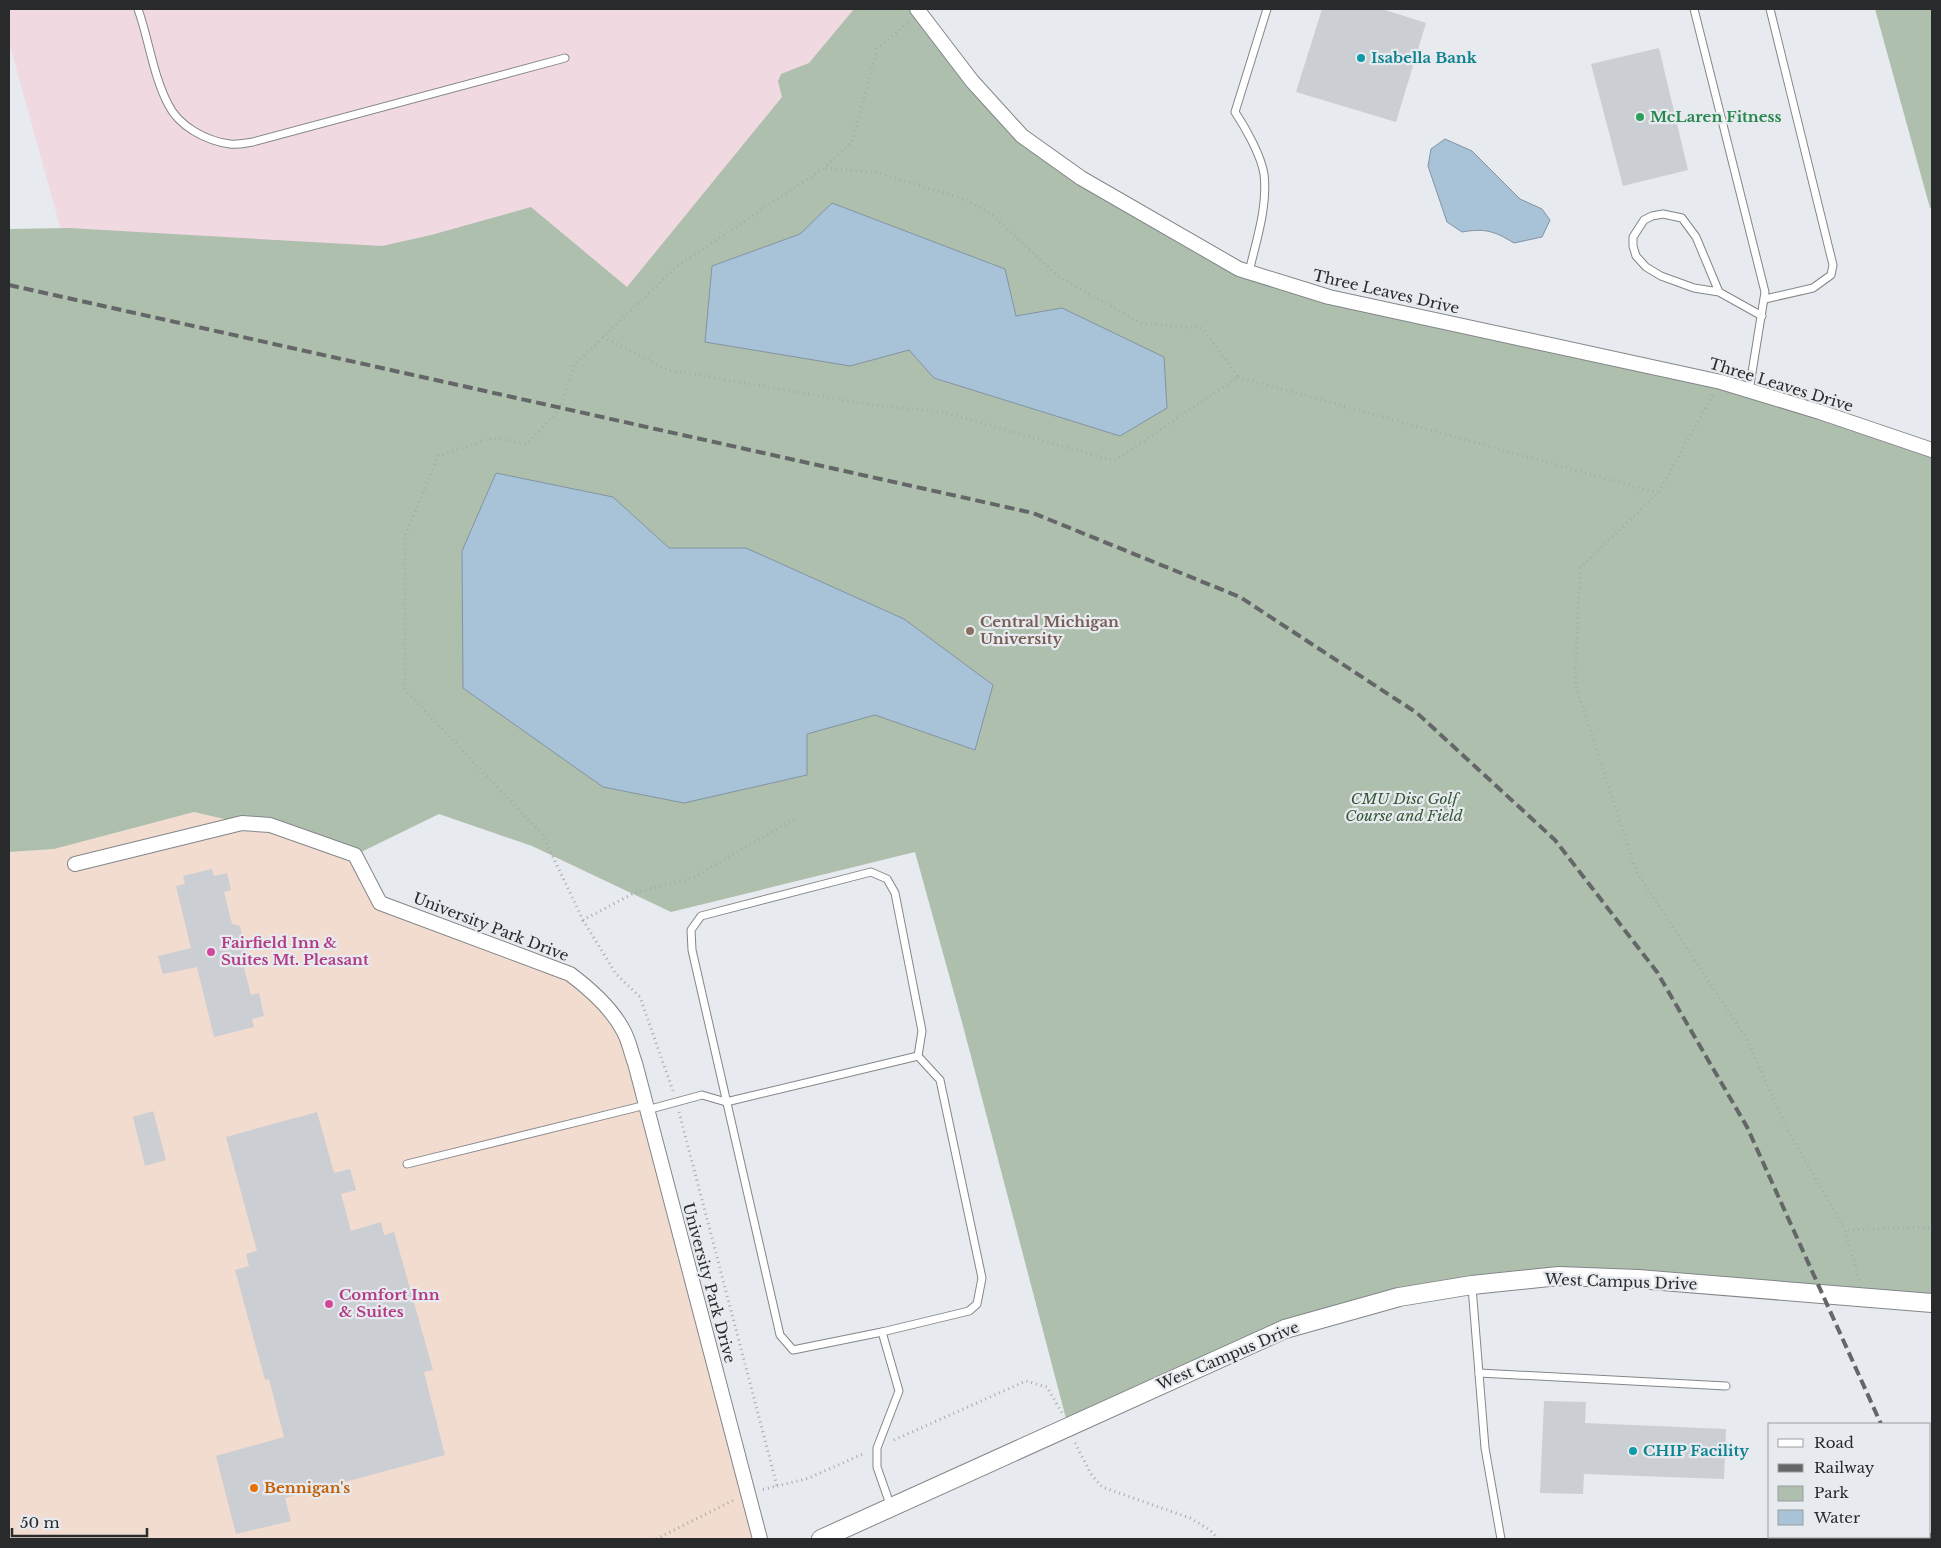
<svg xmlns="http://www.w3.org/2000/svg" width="1941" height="1548" font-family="'Libre Baskerville',serif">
  <rect width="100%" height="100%" fill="#e7eaee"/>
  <polygon fill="#f2dbcf" points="194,812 270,825 355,855 380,903 570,974 624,1031 759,1539 9,1539 9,852 54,849"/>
  <polygon fill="#f1d9e2" points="9,9 874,9 572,354 74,277 9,42"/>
  <g fill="#aebfae">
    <polygon points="854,9 917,9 1022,136 1239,269 1721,382 1932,450 1932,1299 1707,1286 1472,1285 1303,1324 1068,1426 962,1022 915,852 671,912 532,846 439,814 355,855 242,823 194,812 54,849 9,852 9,229 69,228 382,246 431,235 531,207 627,287 782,97 778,81 781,74 809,63"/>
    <polygon points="1875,9 1932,9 1932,207 1930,208"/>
  </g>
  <g fill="#a8c2d7" stroke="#8294a3">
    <path d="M1445 139 1472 151 1520 199 1542 209 1550 220 1542 237 1514 243C1494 231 1485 228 1462 232L1447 222 1428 166 1431 149Z"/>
    <polygon points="832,203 1005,269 1016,316 1062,308 1164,357 1167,408 1120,436 934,378 909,350 850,366 705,342 712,266 800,234"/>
    <polygon points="496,473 613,497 669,548 746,548 904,619 993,685 975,750 875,715 807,734 807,775 684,803 603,787 463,688 462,551"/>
  </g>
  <g fill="#cbced2">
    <polygon points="1322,9 1382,9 1426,23 1396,122 1296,92"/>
    <polygon points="1659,48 1688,170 1623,186 1591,64"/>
    <polygon points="212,869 214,876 227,873 231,890 224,892 232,924 240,926 249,962 243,964 251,995 259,993 264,1016 252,1019 254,1027 214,1037 197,967 163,974 158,956 191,948 176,886 185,884 183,876"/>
    <polygon points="153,1111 166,1160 145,1166 133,1117"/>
    <polygon points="317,1112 334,1173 350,1169 356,1190 341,1194 351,1231 381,1222 384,1235 394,1232 433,1370 424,1372 445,1455 285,1498 291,1521 236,1534 216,1456 284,1437 269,1379 265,1380 235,1270 249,1266 246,1254 257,1251 226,1137"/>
    <polygon points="1544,1401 1586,1402 1585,1423 1726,1429 1724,1479 1584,1474 1583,1494 1540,1493"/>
  </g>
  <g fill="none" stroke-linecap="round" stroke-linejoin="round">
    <defs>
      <g id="service">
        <path d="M138 9C149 40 153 75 168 104 179 127 207 141 230 144 238 145 246 143 253 142L565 58"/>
        <polyline points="1694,9 1765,292 1749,391"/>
        <path d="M1249 272C1256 241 1268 207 1264 174 1261 155 1245 127 1235 112L1267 9"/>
        <polyline points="1719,292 1696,237 1682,218 1663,214 1652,216 1644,220 1633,237 1633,246 1636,256 1646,267 1661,276 1694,288 1719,292 1762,316"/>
        <polyline points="1765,299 1813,288 1831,275 1833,265 1770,9"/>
        <polyline points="647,1110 702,1095 726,1102 918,1056 940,1080 982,1278 977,1304 969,1311 882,1332 899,1391 877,1448 877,1467 891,1507"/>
        <polyline points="407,1164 646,1105"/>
        <polyline points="1472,1287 1485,1448 1501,1539"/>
        <polyline points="882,1332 793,1350 780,1335 692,950 691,930 701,916 871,872 887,879 895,893 922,1031 918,1056"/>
        <polyline points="1479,1373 1726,1386"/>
      </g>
      <g id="minor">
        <polyline points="917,9 972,81 1022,136 1081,178 1239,269 1329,297 1721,382 1820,412 1932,450"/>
        <path d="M75 864 242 823 270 825 355 855 380 903 570 974C590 989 611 1007 623 1030 629 1040 631 1053 635 1063L760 1539"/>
      </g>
      <polyline id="tertiary" points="821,1539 1285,1329 1399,1297 1472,1285 1559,1276 1638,1279 1932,1303"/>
    </defs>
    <use href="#service" stroke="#838689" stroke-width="9"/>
    <use href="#minor" stroke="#838689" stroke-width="16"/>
    <use href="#tertiary" stroke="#838689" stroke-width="20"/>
    <g stroke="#a7aaad" stroke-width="3" stroke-dasharray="1 4" stroke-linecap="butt">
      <polyline points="603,337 668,370 874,405 943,412 1114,461 1238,377 1202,328 1143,324 1059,277 990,213 967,200 879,173 825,168"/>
      <polyline points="1238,377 1658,493"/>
      <polyline points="1713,395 1658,493 1580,568 1575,684 1636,871 1746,1038 1788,1131 1845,1230"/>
      <polyline points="794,819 693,878 634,893 583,920 542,834 405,690 405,536 438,456 492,438 527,444 560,408 574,365 676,267 824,168 852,142 877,49 908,23"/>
      <polyline points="583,920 616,974 640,997 673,1091"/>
      <polyline points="679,1112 777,1486 761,1490"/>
      <polyline points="1859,1280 1845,1230 1932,1227"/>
      <polyline points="894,1440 1026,1381 1047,1387 1062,1413"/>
      <polyline points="1075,1443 1091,1474 1102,1487 1190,1518 1210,1530 1218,1539"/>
      <polyline points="777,1486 809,1478 865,1453"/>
      <polyline points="656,1539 734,1500"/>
    </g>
    <use href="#service" stroke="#fff" stroke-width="7"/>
    <use href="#minor" stroke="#fff" stroke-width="14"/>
    <use href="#tertiary" stroke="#fff" stroke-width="18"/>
    <g stroke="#646668" stroke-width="4" stroke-dasharray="10 5" stroke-linecap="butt">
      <polyline points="9,285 1033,513 1240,597 1417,713 1555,840 1657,972 1747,1127 1881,1424"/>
      <polyline points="1930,1533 1932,1539"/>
    </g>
  </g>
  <g fill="#0f9aa8" stroke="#e7eaee" stroke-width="2">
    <circle cx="1361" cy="58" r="5"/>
    <circle cx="1633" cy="1451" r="5"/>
  </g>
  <circle fill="#2e9e5b" stroke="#e7eaee" stroke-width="2" cx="1640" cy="117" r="5"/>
  <circle fill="#8d6e63" stroke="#e7eaee" stroke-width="2" cx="970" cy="631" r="5"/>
  <g fill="#d1479c" stroke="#e7eaee" stroke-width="2">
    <circle cx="211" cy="952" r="5"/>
    <circle cx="329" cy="1304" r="5"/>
  </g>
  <circle fill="#e8710a" stroke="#e7eaee" stroke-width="2" cx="254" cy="1488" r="5"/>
  <g text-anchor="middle" stroke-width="4.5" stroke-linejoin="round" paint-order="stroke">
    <g font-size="15" font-weight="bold" fill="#0d838f" stroke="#e7eaee" text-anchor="start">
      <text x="1371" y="63">Isabella Bank</text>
      <text x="1643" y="1456">CHIP Facility</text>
    </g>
    <g font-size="15" font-weight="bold" fill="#27864d" stroke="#e7eaee" text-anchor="start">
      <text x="1650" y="122">McLaren Fitness</text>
    </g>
    <g font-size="15" fill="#282a2b" stroke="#e7eaee">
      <text transform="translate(1386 292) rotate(13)" y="5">Three Leaves Drive</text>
      <text transform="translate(1781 385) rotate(17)" y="5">Three Leaves Drive</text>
      <text transform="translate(491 927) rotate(21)" y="5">University Park Drive</text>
      <text transform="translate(1621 1282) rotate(2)" y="5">West Campus Drive</text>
      <text transform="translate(709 1283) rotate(75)" y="5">University Park Drive</text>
      <text transform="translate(1228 1356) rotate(-23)" y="5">West Campus Drive</text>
    </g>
    <g font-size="15" font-weight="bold" fill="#785e54" stroke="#e7eaee" text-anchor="start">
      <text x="980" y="627">Central Michigan<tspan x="980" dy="17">University</tspan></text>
    </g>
    <g font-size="15" font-style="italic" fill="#325735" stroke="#e7eaee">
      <text x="1404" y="804">CMU Disc Golf<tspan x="1404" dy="17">Course and Field</tspan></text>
    </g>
    <g font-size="15" font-weight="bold" fill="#b23c85" stroke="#e7eaee" text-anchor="start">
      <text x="221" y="948">Fairfield Inn &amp;<tspan x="221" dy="17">Suites Mt. Pleasant</tspan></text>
      <text x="339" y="1300">Comfort Inn<tspan x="339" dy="17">&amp; Suites</tspan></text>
    </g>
    <g font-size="15" font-weight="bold" fill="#c56008" stroke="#e7eaee" text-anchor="start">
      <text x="264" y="1493">Bennigan's</text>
    </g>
  </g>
  <rect width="1941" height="1548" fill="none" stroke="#282a2b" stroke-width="20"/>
  <rect x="1768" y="1423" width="162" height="115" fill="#e7eaee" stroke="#9b9da0"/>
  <rect x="1778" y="1439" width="25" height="8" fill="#ffffff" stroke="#9b9da0"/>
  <text x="1814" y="1448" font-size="15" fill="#282a2b">Road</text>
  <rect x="1778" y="1464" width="25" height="8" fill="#646668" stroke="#9b9da0"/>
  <text x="1814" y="1473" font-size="15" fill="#282a2b">Railway</text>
  <rect x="1778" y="1486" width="25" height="15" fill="#aebfae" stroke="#9b9da0"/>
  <text x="1814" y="1498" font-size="15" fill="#282a2b">Park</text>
  <rect x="1778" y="1510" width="25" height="15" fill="#a8c2d7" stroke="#9b9da0"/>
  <text x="1814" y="1523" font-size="15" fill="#282a2b">Water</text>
  <path d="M12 1528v8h135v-8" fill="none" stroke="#282a2b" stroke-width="2.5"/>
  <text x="20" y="1528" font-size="15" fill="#282a2b" stroke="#e7eaee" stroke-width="4" paint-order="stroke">50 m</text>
</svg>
